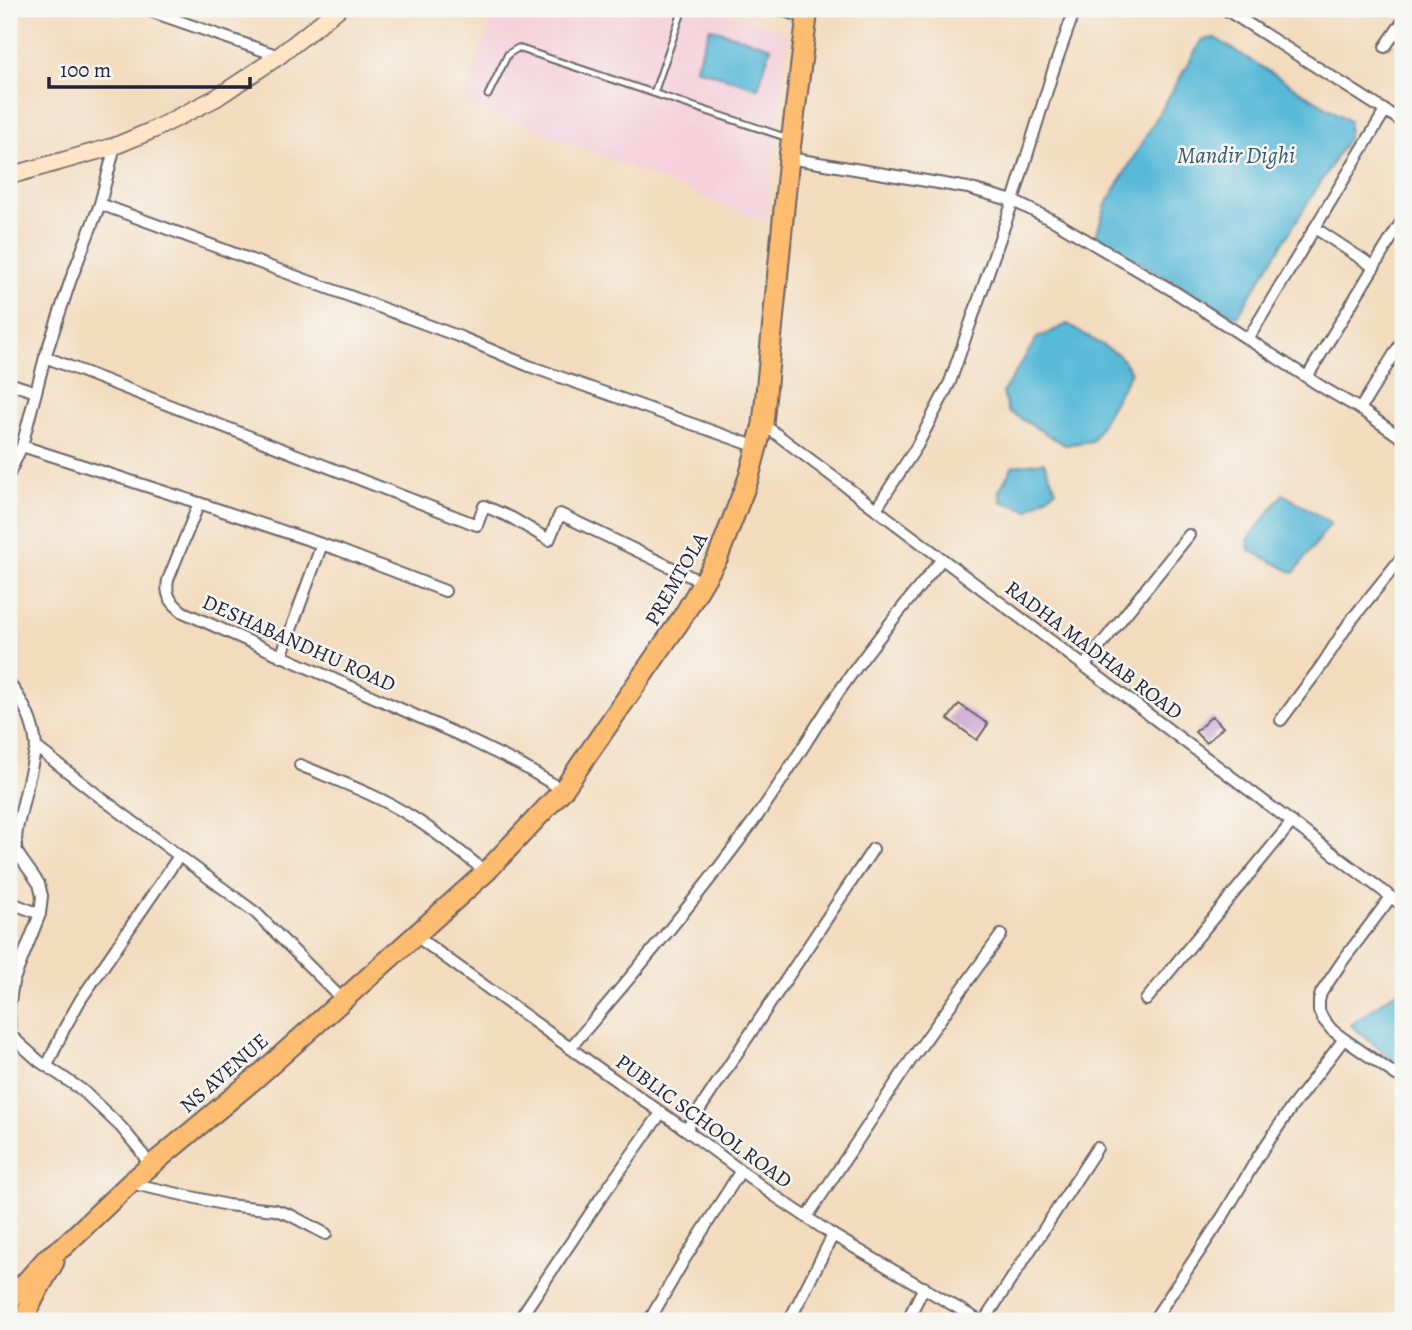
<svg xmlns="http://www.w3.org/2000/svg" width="1412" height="1330" font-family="Alegreya,serif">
  <rect width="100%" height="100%" fill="#f6f6f2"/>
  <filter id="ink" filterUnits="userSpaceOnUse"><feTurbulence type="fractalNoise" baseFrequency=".0143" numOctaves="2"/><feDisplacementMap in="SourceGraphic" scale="14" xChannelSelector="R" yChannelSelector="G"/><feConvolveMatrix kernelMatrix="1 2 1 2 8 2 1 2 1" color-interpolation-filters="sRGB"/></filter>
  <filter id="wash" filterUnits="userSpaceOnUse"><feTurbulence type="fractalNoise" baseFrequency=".00686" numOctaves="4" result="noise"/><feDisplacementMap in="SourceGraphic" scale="28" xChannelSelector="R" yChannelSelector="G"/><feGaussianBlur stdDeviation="1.57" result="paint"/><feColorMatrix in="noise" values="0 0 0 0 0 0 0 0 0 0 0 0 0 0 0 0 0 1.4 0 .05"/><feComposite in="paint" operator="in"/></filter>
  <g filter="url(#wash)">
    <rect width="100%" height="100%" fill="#f3dbbd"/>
    <polygon fill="#f5cfda" points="495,9 716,9 788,32 766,222 467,102 480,50"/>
    <g fill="#59b9d8" stroke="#3e6e8a" stroke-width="2">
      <polygon points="710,28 771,47 758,88 695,68"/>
      <polygon points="1215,38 1349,121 1348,138 1237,317 1095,238 1106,205 1202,40"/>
      <polygon points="1068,324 1120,356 1131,372 1092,441 1065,445 1008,411 1003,392 1037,338"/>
      <polygon points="1044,462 1056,490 1028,510 1001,501 999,491 1013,466"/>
      <polygon points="1283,494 1331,523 1294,573 1249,550 1248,540"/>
      <polygon points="1397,991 1403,996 1403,1069 1351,1025"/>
    </g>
    <g id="blocks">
      <g fill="#c89ed0">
        <polygon points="959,704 988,724 977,740 948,719"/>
        <polygon points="1212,716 1223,727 1206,743 1195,732"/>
      </g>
    </g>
  </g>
  <g filter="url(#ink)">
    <use href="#blocks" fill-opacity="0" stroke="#6b6368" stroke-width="2"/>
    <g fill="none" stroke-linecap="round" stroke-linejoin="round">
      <defs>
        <g id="service">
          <polyline points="654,93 683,9"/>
          <polyline points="488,95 508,54 518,48 788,138"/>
        </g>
        <g id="minor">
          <polyline points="144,9 279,56"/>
          <polyline points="778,9 807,18"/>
          <polyline points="1225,9 1403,122"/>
          <polyline points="1385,47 1403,21"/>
          <polyline points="789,158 968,188 1013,201 1054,221 1175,292 1322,387 1360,409 1403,439"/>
          <polyline points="100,204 463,338 529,366 757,447"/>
          <polyline points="1315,228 1374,267"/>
          <polyline points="1248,339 1385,111"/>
          <polyline points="45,357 477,525 484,506 512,518 549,540 560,514 704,583"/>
          <polyline points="1307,377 1403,219"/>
          <polyline points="9,383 36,392"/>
          <polyline points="1360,409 1403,340"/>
          <polyline points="763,424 1403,906"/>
          <path d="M22 446 199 503 168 580C165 596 171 602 183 612L459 735 519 764 563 790"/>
          <polyline points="9,474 22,446 45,357 71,279 100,204 115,146"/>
          <polyline points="199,503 339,550 445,591"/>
          <polyline points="876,509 917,446 950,382 1013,201 1053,71 1075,9"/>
          <polyline points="281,657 322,544"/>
          <polyline points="1084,666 1189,535"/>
          <path d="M9 683C24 703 34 722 36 747L17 829 16 840V850L20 857 39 884 42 896 40 914 13 982 9 1008 10 1035 39 1061 82 1090 121 1127 140 1150 150 1166"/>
          <polyline points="1281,720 1322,665 1349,623 1403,556"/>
          <polyline points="36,747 100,797 256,913 342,999"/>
          <path d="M300 765C338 781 378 795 412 817 438 833 462 853 486 872"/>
          <polyline points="9,902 40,914"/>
          <polyline points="416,936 570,1048 686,1130 772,1194 833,1235 980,1321"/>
          <polyline points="1146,1000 1292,822"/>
          <polyline points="1344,1039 1396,1075 1403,1078"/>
          <path d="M570 1048C633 975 696 900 753 822 784 780 809 736 838 693 870 647 906 603 942 559"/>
          <polyline points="47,1066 64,1029 81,999 179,856"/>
          <polyline points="686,1130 873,849"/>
          <polyline points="130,1183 227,1205 275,1210 290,1215 326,1234"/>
          <polyline points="807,1217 911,1060 1001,935"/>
          <polyline points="518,1321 600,1199 661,1113"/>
          <polyline points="649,1321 684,1260 740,1172"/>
          <polyline points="789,1321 833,1235"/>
          <polyline points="907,1321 924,1287"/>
          <polyline points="984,1321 1097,1148"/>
          <polyline points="1153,1321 1223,1216 1258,1157 1291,1108 1344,1039 1332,1030 1323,1019 1319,1011 1319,1001 1321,993 1344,959 1391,897"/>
        </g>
        <polyline id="secondary" points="9,176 115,146 153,130 216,98 279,56 338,9"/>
        <g id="trunk">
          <polyline points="9,1301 47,1258 64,1246 130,1183 257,1077 486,872 563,790 682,618 718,557 749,477 763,424 789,158 808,9"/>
          <polyline points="22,1321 39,1288 54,1262"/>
        </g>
      </defs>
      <use href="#service" stroke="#6b6368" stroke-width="9"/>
      <use href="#minor" stroke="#6b6368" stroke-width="14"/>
      <use href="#secondary" stroke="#6b6368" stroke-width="19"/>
      <use href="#trunk" stroke="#6b6368" stroke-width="23"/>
      <use href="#service" stroke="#fff" stroke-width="5"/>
      <use href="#minor" stroke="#fff" stroke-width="10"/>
      <use href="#secondary" stroke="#ffe4c6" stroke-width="16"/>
      <use href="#trunk" stroke="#febc70" stroke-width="19"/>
    </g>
  </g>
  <g text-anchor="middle" stroke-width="5" stroke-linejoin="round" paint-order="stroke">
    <g font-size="21" fill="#22223b" stroke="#f6f6f2">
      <text transform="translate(676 579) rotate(-60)" y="7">PREMTOLA</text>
      <text transform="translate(299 643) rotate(24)" y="7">DESHABANDHU ROAD</text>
      <text transform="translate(1094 650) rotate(37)" y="7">RADHA MADHAB ROAD</text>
      <text transform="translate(224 1073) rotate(-41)" y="7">NS AVENUE</text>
      <text transform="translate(704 1121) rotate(36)" y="7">PUBLIC SCHOOL ROAD</text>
    </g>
    <g font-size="23" font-style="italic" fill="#355772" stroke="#f6f6f2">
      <text x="1236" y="163">Mandir Dighi</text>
    </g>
  </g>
  <rect width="1412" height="1330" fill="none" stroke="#f6f6f2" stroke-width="35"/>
  <path d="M49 77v10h201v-10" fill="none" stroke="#22223b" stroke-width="3.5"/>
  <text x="60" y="77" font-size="21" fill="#22223b" stroke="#f6f6f2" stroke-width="5" paint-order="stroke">100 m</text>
</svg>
